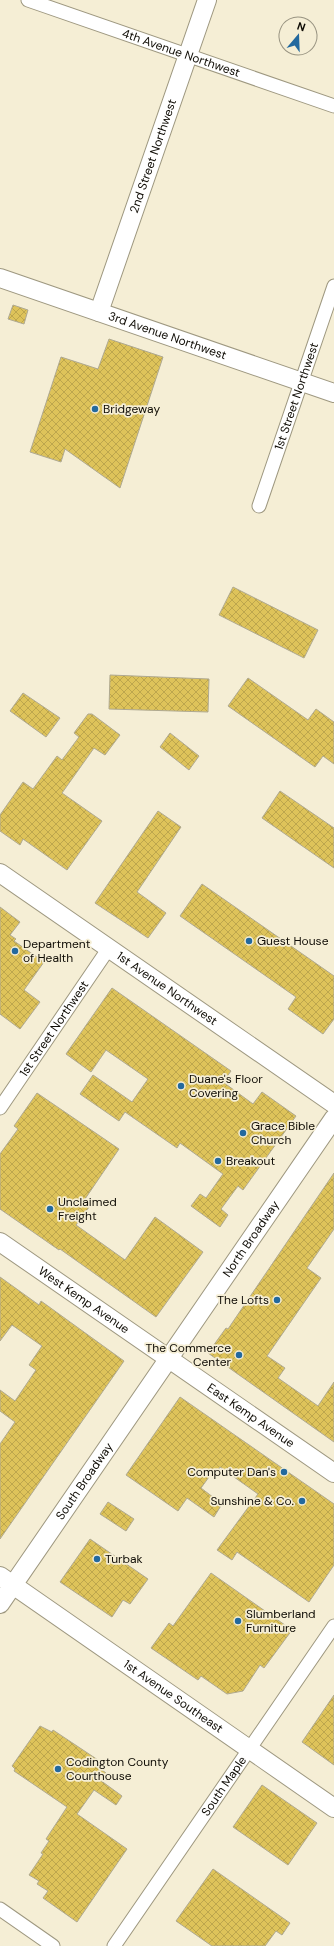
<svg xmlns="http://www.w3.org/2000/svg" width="334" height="1946" font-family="'DM Sans',sans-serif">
  <defs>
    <pattern id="building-cross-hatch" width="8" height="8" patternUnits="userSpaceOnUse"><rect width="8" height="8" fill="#dec35a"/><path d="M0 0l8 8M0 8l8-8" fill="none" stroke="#bda64d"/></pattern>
  </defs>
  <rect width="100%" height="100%" fill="#f5eed5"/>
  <g fill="url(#building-cross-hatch)" stroke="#afa991">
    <polygon points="13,305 28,310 24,324 8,319"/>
    <polygon points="109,339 163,357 120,488 65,449 61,462 30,452 61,357 98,369"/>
    <polygon points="233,587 318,630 304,658 219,615"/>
    <polygon points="110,675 209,679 208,712 109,709"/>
    <polygon points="248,678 308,720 316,709 334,722 334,764 323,756 315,767 228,706"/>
    <polygon points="23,693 60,718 46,737 10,711"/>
    <polygon points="88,714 92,714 120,735 105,755 94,748 62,793 102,821 67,870 23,839 20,845 0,831 0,815 23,782 33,789 57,756 62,760 79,737 74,733"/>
    <polygon points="170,733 199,756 189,770 160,747"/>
    <polygon points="280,791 334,828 334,868 262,818"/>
    <polygon points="158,811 181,827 137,892 166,913 148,938 95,903"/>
    <polygon points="202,884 334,976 334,1019 323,1034 288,1009 296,997 180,916"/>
    <polygon points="0,907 20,922 10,935 16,939 14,941 44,962 24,990 40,1002 20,1029 0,1014"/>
    <polygon points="112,988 231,1071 223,1082 253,1104 262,1092 296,1116 243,1190 238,1186 221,1209 228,1215 220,1227 191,1206 200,1194 206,1198 223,1174 180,1143 177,1148 125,1112 119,1121 80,1094 93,1075 132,1102 148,1079 106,1050 91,1072 66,1054"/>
    <polygon points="37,1093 119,1149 85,1199 92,1203 76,1225 125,1260 155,1217 203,1252 156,1317 60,1249 59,1250 0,1209 0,1154 18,1129 14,1126"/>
    <polygon points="334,1173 334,1229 307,1268 321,1278 267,1356 285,1368 278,1378 318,1406 334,1382 334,1442 208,1353 226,1328 228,1329"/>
    <polygon points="0,1277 39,1305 41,1301 124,1361 0,1539 0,1444 15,1422 0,1411 0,1390 15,1401 36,1370 29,1365 42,1346 12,1325 0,1341"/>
    <polygon points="180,1397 334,1504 334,1565 309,1602 237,1552 232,1560 217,1550 258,1494 220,1467 217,1472 214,1470 201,1488 222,1504 214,1517 187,1498 178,1511 126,1475"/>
    <polygon points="108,1502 134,1519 126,1531 100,1514"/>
    <polygon points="90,1539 148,1579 130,1604 123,1600 112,1617 60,1582"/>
    <polygon points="211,1573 292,1630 264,1668 260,1665 243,1691 227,1694 201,1676 198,1680 151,1648 169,1623 173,1626"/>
    <polygon points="334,1695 334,1765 302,1742"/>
    <polygon points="40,1726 52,1732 53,1730 98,1760 96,1763 103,1768 102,1770 106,1773 100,1780 122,1796 116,1805 94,1790 77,1814 127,1849 77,1922 43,1898 48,1891 37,1884 39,1881 29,1875 43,1854 41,1853 49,1841 46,1839 67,1807 14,1771 15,1769 12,1766"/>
    <polygon points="262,1785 317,1823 288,1865 233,1827"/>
    <polygon points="213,1869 290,1923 282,1935 276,1931 265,1946 212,1946 176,1921"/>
  </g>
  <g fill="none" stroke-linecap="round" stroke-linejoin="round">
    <defs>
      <g id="street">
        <path id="s1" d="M28 0 334 106"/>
        <path id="s2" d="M259 506 334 286"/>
        <path id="s3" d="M0 1108 109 948"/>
        <polyline points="0,1909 53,1946"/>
        <path id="s4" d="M114 1946 334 1626"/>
      </g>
      <g id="secondary">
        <path id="s5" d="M0 278 334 393"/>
        <path id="s6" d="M99 312 207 0"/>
        <path id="s7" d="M0 873 334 1104"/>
        <path id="s8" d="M0 1242 334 1473"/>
        <path id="s9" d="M0 1576 334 1808"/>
        <path id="s10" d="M0 1604 334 1118"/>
      </g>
    </defs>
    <use href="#street" stroke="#9e9880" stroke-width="15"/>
    <use href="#secondary" stroke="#9e9880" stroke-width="20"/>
    <use href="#street" stroke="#fff" stroke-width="13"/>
    <use href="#secondary" stroke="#fff" stroke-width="18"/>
  </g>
  <g fill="#23699e" stroke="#f5eed5" stroke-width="1.5">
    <circle cx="95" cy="409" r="4"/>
    <circle cx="249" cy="941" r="4"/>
    <circle cx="15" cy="951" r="4"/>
    <circle cx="181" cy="1086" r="4"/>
    <circle cx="243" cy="1133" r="4"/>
    <circle cx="218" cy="1161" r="4"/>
    <circle cx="50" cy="1209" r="4"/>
    <circle cx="277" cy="1300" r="4"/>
    <circle cx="239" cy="1355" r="4"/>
    <circle cx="284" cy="1472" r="4"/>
    <circle cx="302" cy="1501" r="4"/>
    <circle cx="97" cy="1559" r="4"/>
    <circle cx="238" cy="1621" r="4"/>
    <circle cx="58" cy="1769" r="4"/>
  </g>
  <g text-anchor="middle" stroke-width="3.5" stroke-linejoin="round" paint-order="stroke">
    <g font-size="12" fill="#0f0c05" stroke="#f5eed5">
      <text dy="4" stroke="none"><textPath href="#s1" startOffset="162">4th Avenue Northwest</textPath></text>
      <text dy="4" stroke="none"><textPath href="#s6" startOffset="165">2nd Street Northwest</textPath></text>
      <text dy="4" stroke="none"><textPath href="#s5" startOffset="177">3rd Avenue Northwest</textPath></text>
      <text dy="4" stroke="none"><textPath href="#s2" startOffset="116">1st Street Northwest</textPath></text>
      <text dy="4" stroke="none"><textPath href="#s7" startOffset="203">1st Avenue Northwest</textPath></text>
      <text dy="4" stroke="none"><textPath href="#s3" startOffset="96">1st Street Northwest</textPath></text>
      <text dy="4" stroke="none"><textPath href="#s10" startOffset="443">North Broadway</textPath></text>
      <text dy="4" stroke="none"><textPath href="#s8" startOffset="102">West Kemp Avenue</textPath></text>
      <text dy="4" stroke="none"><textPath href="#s8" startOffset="305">East Kemp Avenue</textPath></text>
      <text dy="4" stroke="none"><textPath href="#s10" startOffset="149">South Broadway</textPath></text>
      <text dy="4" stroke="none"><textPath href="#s9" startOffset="211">1st Avenue Southeast</textPath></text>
      <text dy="4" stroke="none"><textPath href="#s4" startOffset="194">South Maple</textPath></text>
    </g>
    <g font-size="12" fill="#0f0c05" stroke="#f5eed5" text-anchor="start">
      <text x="103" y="413">Bridgeway</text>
      <text x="257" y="945">Guest House</text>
      <text x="23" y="948">Department<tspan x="23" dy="14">of Health</tspan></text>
      <text x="189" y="1083">Duane's Floor<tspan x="189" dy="14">Covering</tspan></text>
      <text x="251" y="1130">Grace Bible<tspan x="251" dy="14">Church</tspan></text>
      <text x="226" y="1165">Breakout</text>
      <text x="58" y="1206">Unclaimed<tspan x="58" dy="14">Freight</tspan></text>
      <text x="269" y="1304" text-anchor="end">The Lofts</text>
      <text x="231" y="1352" text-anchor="end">The Commerce<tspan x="231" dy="14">Center</tspan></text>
      <text x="276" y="1476" text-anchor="end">Computer Dan's</text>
      <text x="294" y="1505" text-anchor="end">Sunshine &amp; Co.</text>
      <text x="105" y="1563">Turbak</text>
      <text x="246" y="1618">Slumberland<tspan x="246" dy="14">Furniture</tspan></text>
      <text x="66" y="1766">Codington County<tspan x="66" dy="14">Courthouse</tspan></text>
    </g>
  </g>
  <g transform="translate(298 36) rotate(19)"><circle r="19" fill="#f5eed5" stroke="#999482"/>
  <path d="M0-3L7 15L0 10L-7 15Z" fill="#23699e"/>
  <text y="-6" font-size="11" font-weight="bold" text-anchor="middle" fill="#0f0c05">N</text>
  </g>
</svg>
